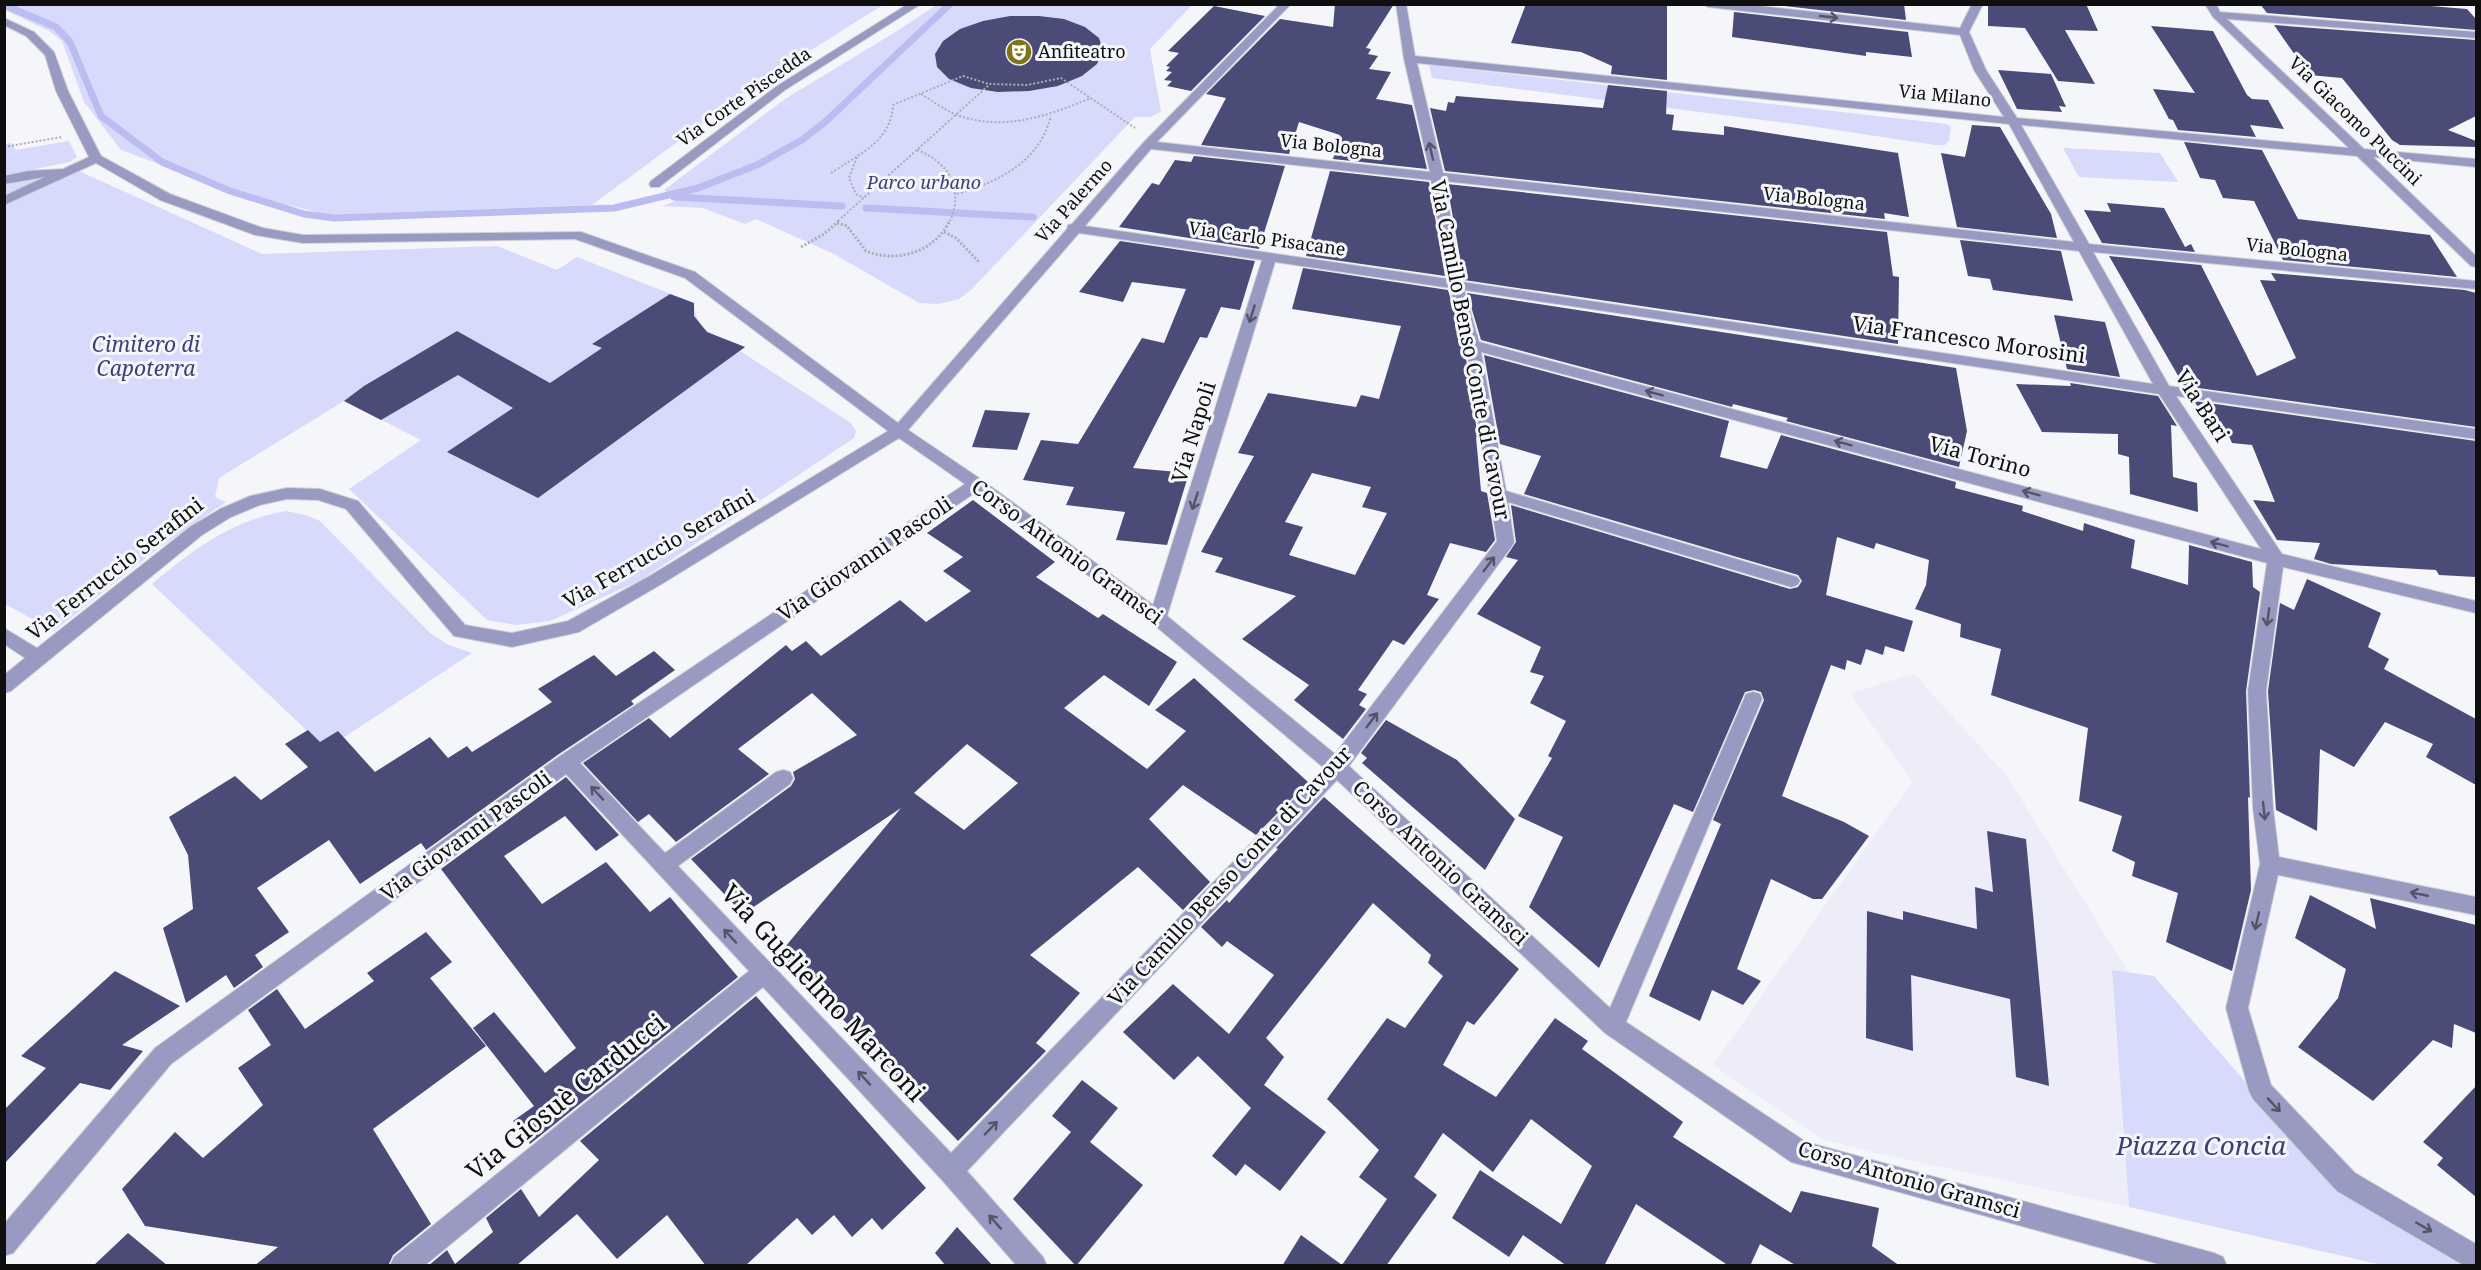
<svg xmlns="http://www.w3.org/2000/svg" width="2481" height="1270" font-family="'Noto Serif',serif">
  <rect width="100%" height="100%" fill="#f5f6fa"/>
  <polygon fill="#ecedf9" points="1914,674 2006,775 2129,973 2112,971 2129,1207 1880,1154 1821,1139 1713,1065 1912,782 1850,693"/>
  <g fill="#d8dafc">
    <polygon points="4,5 5,4 883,5 749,89 592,205 329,215 230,191 121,150 84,102 62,41 49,31 5,10"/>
    <polygon points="936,5 1192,5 1150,49 1161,112 1150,117 1135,117 971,290 959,299 938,304 919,303 834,254 756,219 745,224 702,208 663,206 675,201 664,190 785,99 897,31"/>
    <polygon points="1429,65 1947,124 1951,127 1949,140 1945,145 1935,145 1810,126 1432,78"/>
    <polygon points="69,141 77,157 70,162 35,169 33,177 44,180 5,197 5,144 12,143 16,150"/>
    <polygon points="2063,148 2160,153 2178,182 2079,177"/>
    <path d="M79 171 262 254 497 246 557 270 577 257 694 303C695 334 720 337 745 347L740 351 851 423 856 431 854 438 641 580 550 621 516 625 487 620 349 489 421 440 344 401 219 478 215 497 226 502 156 550 54 631 5 604 4 205Z"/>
    <path d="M286 511 306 515 320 521 430 633 447 644 472 653 343 738 320 743 152 584C193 550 232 520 286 511Z"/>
    <polygon points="2112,970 2154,976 2344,1196 2462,1260 2464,1265 2382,1265 2129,1207"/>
  </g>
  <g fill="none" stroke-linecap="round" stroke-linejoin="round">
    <g stroke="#bbbcef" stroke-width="7">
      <polyline points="4,5 56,27 70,42 101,116 162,162 230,191 304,214 334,218 614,208 698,188 757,165 802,140 825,122 950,4"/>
      <polyline points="674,197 842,206"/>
      <polyline points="866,208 1033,217"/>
    </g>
  </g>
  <g fill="#4b4b77" fill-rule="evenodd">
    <polygon points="1335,4 1394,4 1366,48 1371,49 1368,54 1378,56 1369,69 1391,72 1376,99 1412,105 1427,169 1333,159 1340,135 1299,122 1289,154 1201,145 1226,98 1206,94 1280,19 1333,27"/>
    <polygon points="1526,4 1667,4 1667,80 1611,74 1612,66 1581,52 1511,43"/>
    <polygon points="1767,4 1904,4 1906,20"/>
    <polygon points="1988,4 2086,4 2098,31 2065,30 2095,84 2058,81 2025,28 1988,26"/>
    <polygon points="2260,4 2406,4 2467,9 2476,19 2476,30 2267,13"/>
    <polygon points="1214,6 1265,16 1191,91 1167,86 1172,81 1164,80 1172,72 1166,71 1170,67 1166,66 1179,53 1168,51"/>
    <polygon points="1734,12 1908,32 1912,57 1866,52 1866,56 1732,37"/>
    <polygon points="1010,16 1039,16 1064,19 1085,27 1099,38 1103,50 1097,64 1082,76 1058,86 1029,91 998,92 971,88 949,79 937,67 935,54 943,41 960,29 983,21"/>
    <polygon points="2274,25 2476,40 2476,116 2448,130 2476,141 2476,147 2400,145 2392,140 2342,78 2309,75"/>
    <polygon points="2151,26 2213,31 2247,95 2252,99 2268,100 2284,129 2250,125 2256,137 2178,130 2173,120 2169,119 2153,89 2195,93"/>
    <polygon points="1998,70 2051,74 2066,107 2059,106 2062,112 2017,109"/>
    <polygon points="1608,85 1667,91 1666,114 1674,115 1672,130 1724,135 1724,126 1898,153 1909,217 1884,213 1885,219 1445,171 1430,108 1446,111 1448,102 1454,103 1456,96 1603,108"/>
    <polygon points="1972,125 2000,127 2051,214 2057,238 1957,227 1941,153 1965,157"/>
    <polygon points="2184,142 2262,150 2298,219 2430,235 2457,277 2283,260 2254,201 2223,198 2215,180 2200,178"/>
    <polygon points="1194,156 1285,166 1259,249 1119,227 1152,183 1159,185 1175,160 1191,162"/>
    <polygon points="1330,171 1429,182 1445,276 1306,256"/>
    <polygon points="1447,184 1887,232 1893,276 1899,277 1898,344 1464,280"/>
    <polygon points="2107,203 2164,208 2185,247 2191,244 2195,252 2102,243 2084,210 2111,212"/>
    <polygon points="1960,240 2061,251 2073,301 1993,290 1990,279 1968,276"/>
    <polygon points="1120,241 1255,261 1240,310 1221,307 1207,338 1200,337 1133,468 1189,473 1167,545 1116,540 1125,512 1066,505 1074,487 1023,480 1041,440 1078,444 1142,338 1164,343 1186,289 1132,282 1123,302 1079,292"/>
    <polygon points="2109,256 2201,265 2257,376 2296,358 2260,280 2276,281 2271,273 2465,290 2476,293 2476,427 2184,386"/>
    <path d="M1303 268 1448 290 1464 345 1478 438 1476 437 1481 491 1487 493 1495 540 1486 552 1450 543 1427 595 1439 599 1404 645 1393 640 1358 690 1367 694 1359 705 1366 709 1343 739 1294 700 1309 685 1242 639 1296 596 1215 572 1223 558 1201 552 1254 456 1238 453 1268 393 1356 407 1361 395 1379 399 1401 326 1292 309ZM1312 473 1371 487 1362 507 1387 513 1355 575 1289 555 1303 527 1285 522Z"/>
    <polygon points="1467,293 1956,368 1967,431 1959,467 1786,421 1788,418 1733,404 1732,407 1481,340"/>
    <polygon points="670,294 694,303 694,316 707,332 745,347 538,498 447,452 513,408 458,375 381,420 344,401 364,386 457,331 550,383 602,348 592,344"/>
    <polygon points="2054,315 2105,322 2120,377 2067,369"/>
    <polygon points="1484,355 1729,421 1720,457 1767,469 1781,435 1956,482 1955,488 2023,506 2022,511 2083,531 2084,523 2135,540 2131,568 2188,585 2189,545 2252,562 2253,587 2260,592 2246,691 2250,798 2248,797 2251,890 2232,971 2166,942 2178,893 2132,876 2135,862 2112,851 2122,816 2079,801 2088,728 1991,695 2001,649 1960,637 1961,624 1915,609 1926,585 1929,560 1876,543 1874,549 1837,537 1826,595 1913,621 1904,652 1885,646 1883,655 1866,649 1861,665 1847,660 1845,670 1831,665 1782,796 1844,822 1869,836 1822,899 1813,899 1771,879 1737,969 1761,981 1743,1005 1712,990 1700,1021 1649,996 1721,824 1713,820 1764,700 1761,692 1754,690 1745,692 1693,812 1674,804 1599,968 1529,907 1563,837 1518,816 1552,758 1548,756 1566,721 1530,703 1544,676 1530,672 1541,647 1477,614 1518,560 1506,557 1516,542 1511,505 1790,589 1798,587 1802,581 1798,575 1524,494 1541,456 1500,444"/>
    <polygon points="2070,383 2158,396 2177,426 2171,425 2173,477 2197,483 2198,512 2130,494 2129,457 2118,454 2118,434 2042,432 2016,384 2071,386"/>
    <polygon points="2194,401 2476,441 2476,577 2439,575 2436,570 2331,564 2314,559 2320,543 2277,540 2253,500 2275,502 2252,445 2232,443 2228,434 2214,433"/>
    <polygon points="985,410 1030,413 1017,450 972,447"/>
    <path d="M973 500 1055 562 1036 577 1098 618 1103 614 1177 662 1149 706 1104 675 1064 708 1147 769 1186 731 1155 710 1194 678 1308 782 1256 835 1183 785 1149 819 1210 882 1183 910 1138 867 1030 955 1080 993 1036 1043 1046 1051 958 1141 780 953 901 808 743 914 691 859 791 786 795 779 793 772 857 735 812 693 738 749 769 774 676 842 649 814 638 822 583 763 649 718 670 738 786 645 792 651 806 641 821 656 900 600 926 622 971 591 943 571 963 557 927 533ZM967 744 1018 783 964 830 914 793Z"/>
    <polygon points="2307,579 2381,613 2368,647 2389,659 2384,669 2476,719 2476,785 2426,757 2433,744 2385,722 2354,767 2320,749 2317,831 2276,810 2268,691 2280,603 2294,610"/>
    <polygon points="654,651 675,670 631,701 634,704 559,754 426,850 421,843 360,884 329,840 257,888 289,932 255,955 263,967 234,988 226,975 186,1003 163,928 193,909 188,855 169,817 235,776 261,800 308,767 285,744 308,730 320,742 338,731 375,772 430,737 448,758 467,746 472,752 552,702 538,689 594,655 616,676"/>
    <polygon points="1386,720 1457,760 1515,819 1485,870 1362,763 1367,758 1361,753"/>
    <polygon points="566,777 619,835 596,851 565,816 504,856 542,904 606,862 650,912 670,897 738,977 530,1144 513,1121 534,1106 473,1028 494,1012 545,1073 576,1048 441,869"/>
    <polygon points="1324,797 1519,969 1474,1025 1467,1021 1443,1065 1496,1097 1555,1018 1588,1041 1582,1049 1683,1122 1673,1137 1791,1213 1801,1191 1879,1208 1872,1246 1900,1266 1797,1266 1760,1244 1750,1266 1729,1266 1636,1204 1604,1266 1567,1266 1523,1235 1509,1257 1452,1218 1480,1170 1561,1224 1592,1166 1531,1119 1493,1172 1443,1133 1414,1177 1437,1195 1386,1266 1282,1266 1301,1235 1342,1265 1387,1199 1359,1177 1379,1150 1327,1099 1387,1018 1405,1028 1443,976 1428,963 1431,955 1373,903 1266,1038 1284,1057 1264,1085 1326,1132 1280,1191 1245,1164 1236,1176 1212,1156 1251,1108 1198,1056 1174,1080 1123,1032 1173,984 1229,1034 1274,975 1227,941 1222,947 1201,927 1227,900 1229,903 1278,849 1276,848"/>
    <polygon points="1987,831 2026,839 2049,1086 2016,1077 2010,999 1911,975 1913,1051 1866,1038 1867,911 1903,920 1903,911 1977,929 1975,887 1993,892"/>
    <polygon points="2310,895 2376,929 2370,898 2476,925 2476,1033 2454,1024 2452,1048 2433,1040 2373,1101 2298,1047 2338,998 2346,969 2295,938"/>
    <polygon points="426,932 452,962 430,978 486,1046 373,1129 431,1224 393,1255 388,1266 254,1266 278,1247 145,1226 122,1189 175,1132 203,1158 263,1105 238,1068 271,1045 248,1010 277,989 305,1029 374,981 367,973"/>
    <polygon points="115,971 180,1006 122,1045 143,1051 110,1090 80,1083 4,1164 4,1110 46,1068 21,1056"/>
    <polygon points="756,996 926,1188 882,1230 872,1218 852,1237 834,1215 812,1235 797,1218 745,1266 706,1266 667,1215 617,1259 577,1214 516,1266 428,1266 447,1250 455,1264 493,1232 486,1218 521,1189 539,1217 599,1160 580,1141"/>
    <polygon points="1082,1080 1118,1108 1090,1142 1143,1185 1076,1266 1013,1199 1071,1132 1052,1116"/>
    <polygon points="2476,1086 2476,1197 2437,1165 2443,1158 2423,1142"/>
    <polygon points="957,1227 993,1266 946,1266 935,1253"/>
    <polygon points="128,1233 168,1266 93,1266"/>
  </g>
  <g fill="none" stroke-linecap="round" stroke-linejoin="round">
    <defs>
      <g id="minor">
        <polygon points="908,4 921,4 785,90 659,187 651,187 649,184 651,181 777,86"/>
        <path d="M1280 4H1291L1157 142 1430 172 1404 59 1396 4H1406L1415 56 2004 117 1974 70 1960 35 1708 7 1703 4H1742L1960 28 1972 4H1983L1969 32 1986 70 2017 118 2349 148 2213 17 2205 4H2216L2220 12 2476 32V38L2227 19 2364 149 2476 159V167L2373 157 2476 256V267L2471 266 2357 156 2021 125 2089 244 2476 281V289L2093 252 2169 386 2476 429V439L2176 396 2282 554 2476 601V613L2283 567 2266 691 2273 808 2279 857 2476 897V915L2278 875 2248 1008 2271 1085 2355 1173 2476 1244V1266H2465L2337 1191 2253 1099 2249 1091 2226 1008 2260 864 2253 808 2248 691 2267 563 1481 352 1506 491 1797 577 1800 581 1797 585 1791 587 1508 502 1514 542 1512 546 1349 766 1610 1008 1744 699 1746 694 1753 692 1760 694 1762 699 1626 1022 1806 1142 2214 1253 2223 1257 2227 1266H2166L1791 1162 1605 1033 1337 780 967 1171 1043 1257 1047 1266H1017L942 1180 763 987 424 1266H390L394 1257 749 971 566 774 171 1064 13 1253 4 1256V1224L155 1048 560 756 965 484 899 438 660 585 579 632 512 647 454 636 346 509 318 500 287 499 260 505 231 517 202 535 11 691 4 693V675L25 658 4 644V628L37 648 190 527 220 509 250 496 287 488 320 489 358 501 465 625 512 633 568 621 648 577 888 431 685 278 575 239 303 243 255 235 160 200 96 163 4 205V196L45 177 4 184V176L28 171 63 169 89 157 56 91 45 55 26 36 4 25V18L34 32 54 52 68 91 101 156 170 194 263 228 303 235 581 232 695 272 898 423 1067 229 1068 225 1072 224 1144 142ZM1417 63 2009 124 2074 242 1443 173ZM1151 149 1431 180 1448 279 1085 226ZM1444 181 2079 251 2153 384 1462 282ZM1079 233 1262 260 1153 605 982 480 908 430ZM1275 262 1450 288 1466 345 1497 541 1335 754 1167 616ZM1464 290 2159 394 2261 549 1479 342ZM976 492 1152 623 1324 768 951 1153 678 866 790 784 793 778 790 772 783 770 776 772 665 853 580 763Z"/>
      </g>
    </defs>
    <use href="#minor" stroke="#d0d1d5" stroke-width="2"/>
    <g stroke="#acadb0" stroke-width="2" stroke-dasharray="2 2" stroke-linecap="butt">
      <path d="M921 94C933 101 944 110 957 115 1003 132 1048 116 1091 98"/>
      <polyline points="4,147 62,137"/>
      <path d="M917 150C949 162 964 189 950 221"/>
      <polyline points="857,157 849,178 856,194 864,198"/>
      <path d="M831 173C859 154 891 142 893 105L963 76 989 84"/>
      <path d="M957 194C1000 181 1039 162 1051 116"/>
      <polyline points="838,221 990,84 1027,85 1061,78 1135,128"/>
    </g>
    <g stroke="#acadb0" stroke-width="3" stroke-dasharray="2 2" stroke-linecap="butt">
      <path d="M837 223 847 226 866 251C898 264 936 251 950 220"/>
      <polyline points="944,232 956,238 980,263"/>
      <polyline points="801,247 824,234 840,220"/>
    </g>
    <use href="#minor" fill="#999ac2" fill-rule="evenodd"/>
  </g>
  <defs><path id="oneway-shaft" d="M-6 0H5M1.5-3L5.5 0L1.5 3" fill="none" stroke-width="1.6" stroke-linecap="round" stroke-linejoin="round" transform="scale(1.5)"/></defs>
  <g stroke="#545469">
    <use href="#oneway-shaft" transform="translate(1829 17) rotate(6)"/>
    <use href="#oneway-shaft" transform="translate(1431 151) rotate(-103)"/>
    <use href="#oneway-shaft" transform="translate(1252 314) rotate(107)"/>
    <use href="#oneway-shaft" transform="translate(1654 393) rotate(-165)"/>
    <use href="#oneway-shaft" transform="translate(1843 443) rotate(-165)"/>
    <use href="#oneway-shaft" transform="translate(2031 493) rotate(-165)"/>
    <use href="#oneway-shaft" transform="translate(1195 501) rotate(108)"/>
    <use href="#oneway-shaft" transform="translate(2219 544) rotate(-165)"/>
    <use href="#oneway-shaft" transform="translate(1489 564) rotate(-53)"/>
    <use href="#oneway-shaft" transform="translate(2268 617) rotate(98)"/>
    <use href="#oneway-shaft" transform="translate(1372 720) rotate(-53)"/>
    <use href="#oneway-shaft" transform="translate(597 793) rotate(-133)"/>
    <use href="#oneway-shaft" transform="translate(2264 811) rotate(84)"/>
    <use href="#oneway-shaft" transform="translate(2419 894) rotate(-169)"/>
    <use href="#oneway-shaft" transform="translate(2257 921) rotate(103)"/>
    <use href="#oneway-shaft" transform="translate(730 936) rotate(-133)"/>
    <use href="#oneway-shaft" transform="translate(864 1078) rotate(-133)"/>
    <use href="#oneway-shaft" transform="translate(2274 1105) rotate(47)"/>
    <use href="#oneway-shaft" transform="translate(991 1128) rotate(-46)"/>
    <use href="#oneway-shaft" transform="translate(995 1222) rotate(-131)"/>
    <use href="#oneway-shaft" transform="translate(2424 1227) rotate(30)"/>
  </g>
  <defs>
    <symbol id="theatre-disc" viewBox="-11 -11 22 22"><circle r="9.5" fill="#7e7518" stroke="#f5f6fa"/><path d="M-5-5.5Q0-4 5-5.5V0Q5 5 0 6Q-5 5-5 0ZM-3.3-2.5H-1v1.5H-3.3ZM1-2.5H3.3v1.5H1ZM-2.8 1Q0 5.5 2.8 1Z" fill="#fff"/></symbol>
  </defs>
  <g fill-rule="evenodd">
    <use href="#theatre-disc" x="1004" y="37" width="30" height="30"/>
  </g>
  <g text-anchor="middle" stroke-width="6" stroke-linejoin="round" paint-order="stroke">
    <g font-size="18" fill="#0f0f10" stroke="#f5f6fa" text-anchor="start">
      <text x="1038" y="58">Anfiteatro</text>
    </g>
    <g font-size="18" fill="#0f0f10" stroke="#f5f6fa">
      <text transform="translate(1945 96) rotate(6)" y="6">Via Milano</text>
      <text transform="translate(744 97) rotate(-35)" y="6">Via Corte Piscedda</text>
      <text transform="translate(2355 121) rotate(44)" y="6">Via Giacomo Puccini</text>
      <text transform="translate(1331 146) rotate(6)" y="6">Via Bologna</text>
      <text transform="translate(1814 199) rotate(6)" y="6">Via Bologna</text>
      <text transform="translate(1074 201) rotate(-48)" y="6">Via Palermo</text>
      <text transform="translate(1267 239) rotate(8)" y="6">Via Carlo Pisacane</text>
      <text transform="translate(2297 250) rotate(6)" y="6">Via Bologna</text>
    </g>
    <g font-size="18" font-style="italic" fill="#3f3c79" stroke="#f5f6fa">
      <text x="924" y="189">Parco urbano</text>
    </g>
    <g font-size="21" fill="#0f0f10" stroke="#f5f6fa">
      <text transform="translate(1969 340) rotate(8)" y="7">Via Francesco Morosini</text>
      <text transform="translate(1470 350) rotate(79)" y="7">Via Camillo Benso Conte di Cavour</text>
      <text transform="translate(2202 406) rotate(57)" y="7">Via Bari</text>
      <text transform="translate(1194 432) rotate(-73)" y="7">Via Napoli</text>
      <text transform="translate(1980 457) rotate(15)" y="7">Via Torino</text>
      <text transform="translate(659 549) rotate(-30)" y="7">Via Ferruccio Serafini</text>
      <text transform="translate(1067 552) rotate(36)" y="7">Corso Antonio Gramsci</text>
      <text transform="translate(865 559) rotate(-34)" y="7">Via Giovanni Pascoli</text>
      <text transform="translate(115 569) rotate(-38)" y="7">Via Ferruccio Serafini</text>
      <text transform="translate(466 836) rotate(-36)" y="7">Via Giovanni Pascoli</text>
      <text transform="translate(1440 863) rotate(43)" y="7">Corso Antonio Gramsci</text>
      <text transform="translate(1230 876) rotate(-47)" y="7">Via Camillo Benso Conte di Cavour</text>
      <text transform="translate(1909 1180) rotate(16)" y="7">Corso Antonio Gramsci</text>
    </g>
    <g font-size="21" font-style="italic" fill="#3f3c79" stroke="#f5f6fa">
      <text x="146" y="352">Cimitero di<tspan x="146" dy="24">Capoterra</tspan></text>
    </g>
    <g font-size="26" fill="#0f0f10" stroke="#f5f6fa">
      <text transform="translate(823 993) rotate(47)" y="9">Via Guglielmo Marconi</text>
      <text transform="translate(566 1097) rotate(-39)" y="9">Via Giosuè Carducci</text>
    </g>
    <g font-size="26" font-style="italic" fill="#3f3c79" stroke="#f5f6fa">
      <text x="2201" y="1155">Piazza Concia</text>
    </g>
  </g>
  <rect width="2481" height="1270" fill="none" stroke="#0f0f10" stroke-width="12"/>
</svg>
